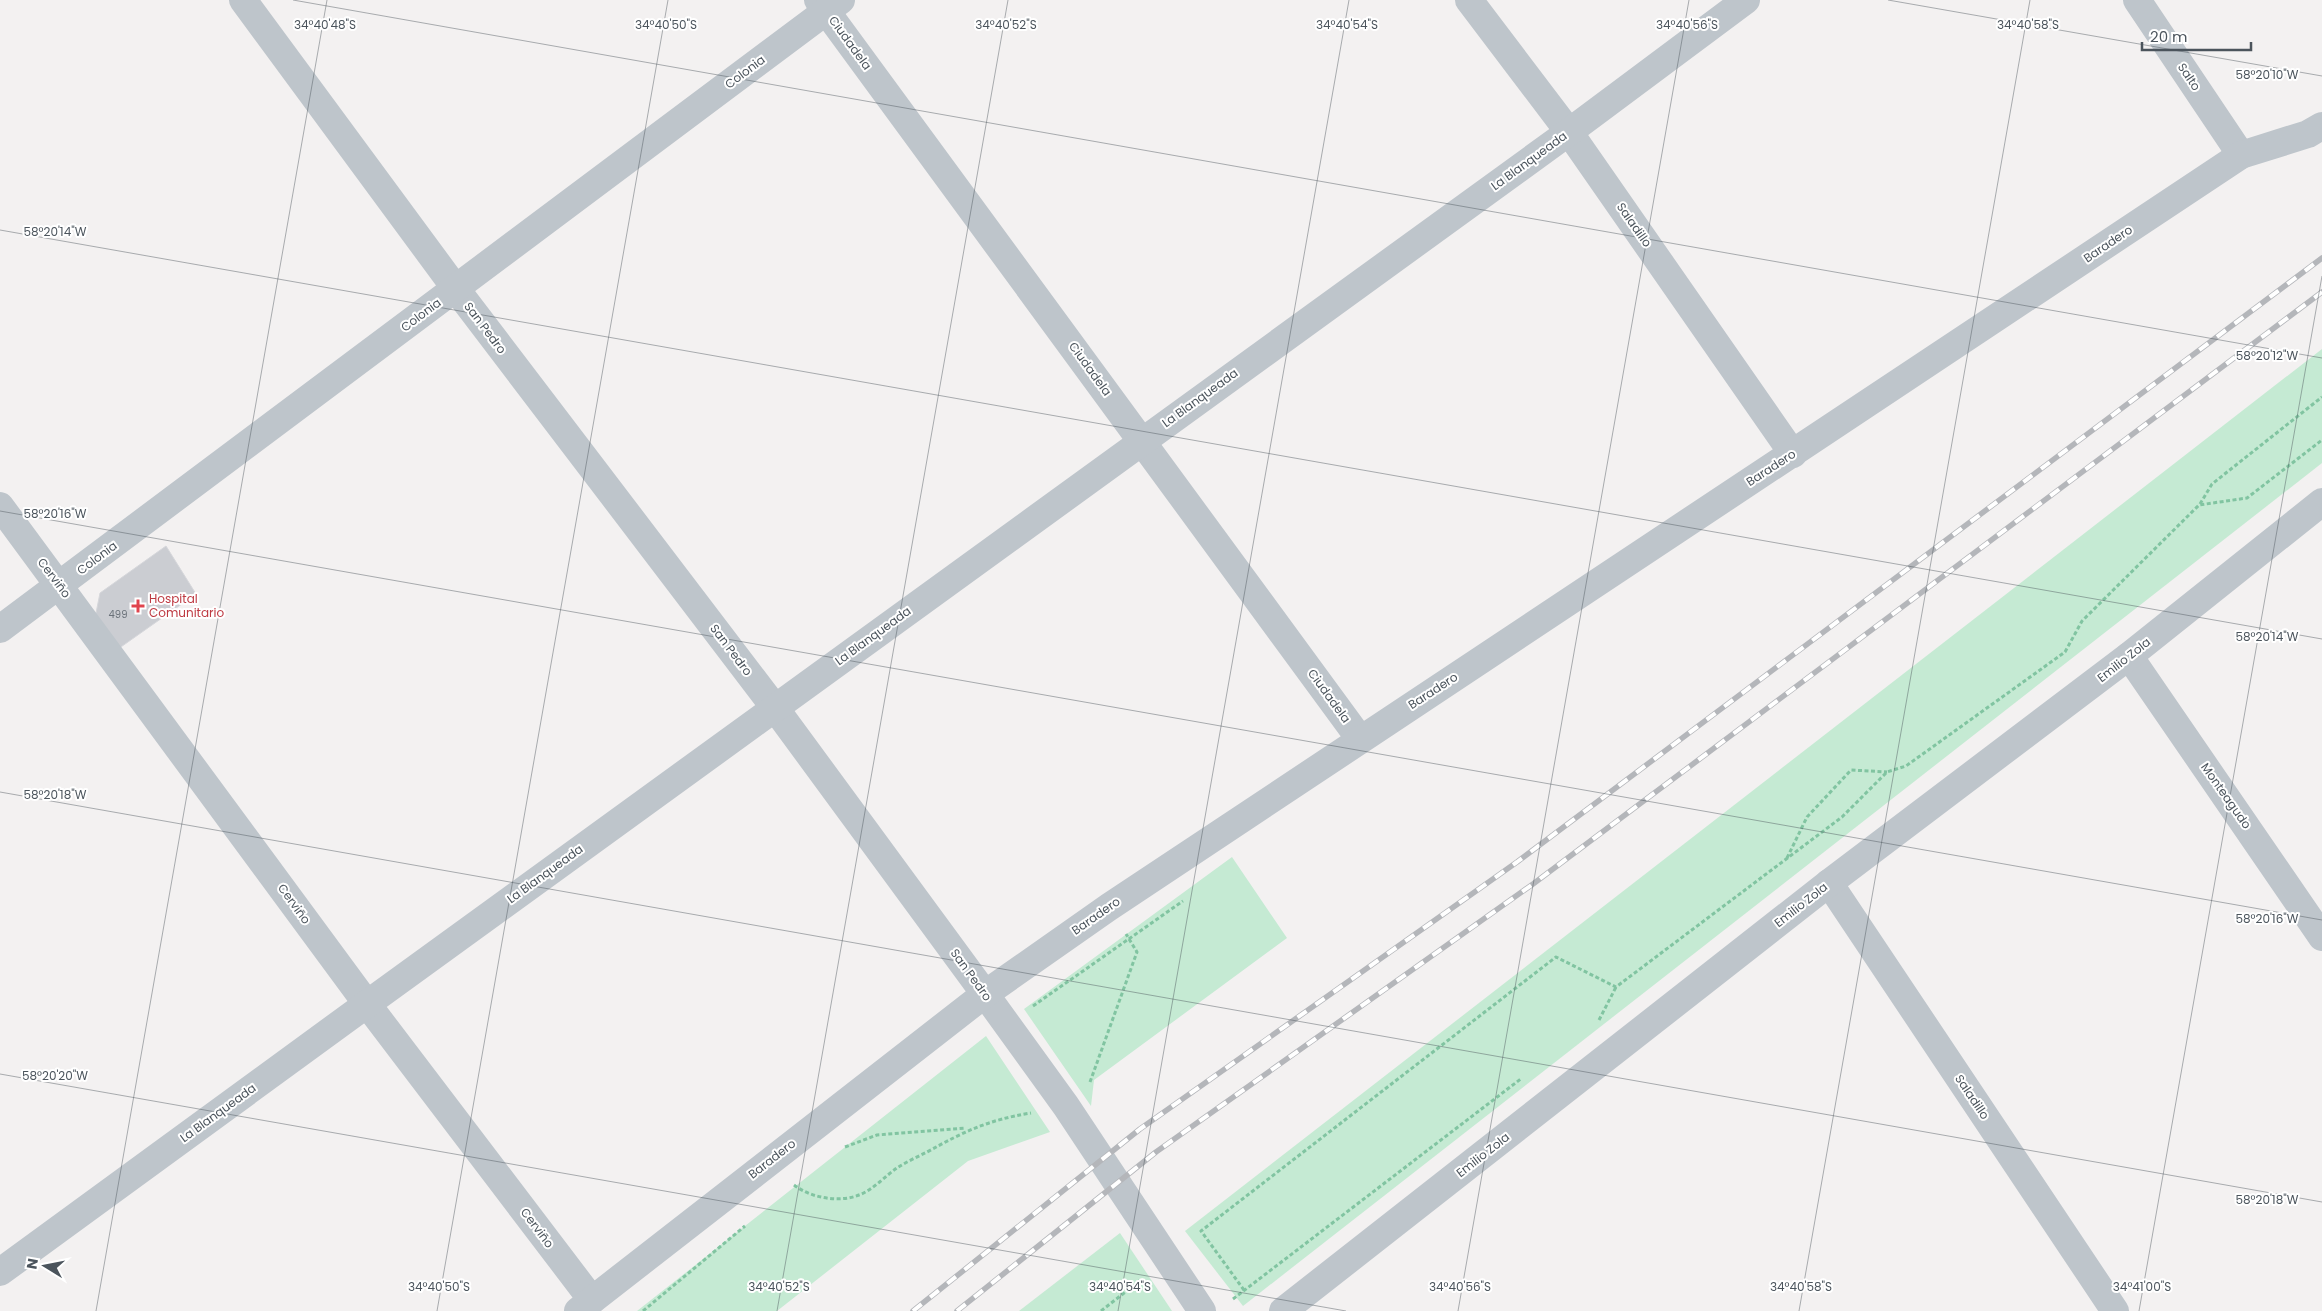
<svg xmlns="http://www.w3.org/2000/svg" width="2322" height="1311" font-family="Poppins,sans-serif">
  <rect width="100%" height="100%" fill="#f3f1f1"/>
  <g fill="#c5ead3">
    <polygon points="2322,349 2322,463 1243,1306 1185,1231"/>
    <polygon points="1232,857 1287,938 1094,1080 1091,1106 1024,1009"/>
    <polygon points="986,1036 1050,1132 968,1161 777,1311 637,1311"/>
    <polygon points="1120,1233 1172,1311 1019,1311"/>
  </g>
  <polygon fill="#cbcdd2" stroke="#d6d7db" points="166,546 196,594 118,649 95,618 100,593"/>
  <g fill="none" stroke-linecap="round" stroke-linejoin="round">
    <g stroke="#81c4a1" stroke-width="3" stroke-dasharray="4 2.5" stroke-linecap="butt">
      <polyline points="2200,504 2212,484 2322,397"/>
      <polyline points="1787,858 1807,817 1851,770 1887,772"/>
      <polyline points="1033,1006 1183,901"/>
      <polyline points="1599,1020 1616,987"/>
      <polyline points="1090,1082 1137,952 1126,934"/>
      <polyline points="845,1147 877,1135 966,1128"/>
      <path d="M794 1185C811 1198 839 1203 859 1195 873 1190 885 1176 897 1168 906 1162 917 1157 927 1152 965 1131 988 1120 1031 1113"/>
      <polyline points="1244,1290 1201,1231 1556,957 1616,987 1842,817 1887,772 1906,766 2065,652 2082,621 2199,505 2247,498 2322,440"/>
      <polyline points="1233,1299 1522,1078"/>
      <polyline points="643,1311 745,1226"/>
      <polyline points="1101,1311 1142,1279"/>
    </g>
    <g stroke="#bec5cb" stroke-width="28">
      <polyline points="243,0 456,289 775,708 985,994 1066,1106 1202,1311"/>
      <polyline points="818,0 1360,739"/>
      <polyline points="1469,0 1569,132 1793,454"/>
      <polyline points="2137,0 2241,155"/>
      <polyline points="0,506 367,1004 592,1300"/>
      <polyline points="0,629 841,0"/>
      <polyline points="2129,656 2322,937"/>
      <polyline points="1829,883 2115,1311"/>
      <polyline points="0,1272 367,1004 1569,132 1746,0"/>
      <polyline points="578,1311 985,994 1109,907 2241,155 2308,134 2322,126"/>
      <polyline points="1283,1311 1829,883 2129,656 2322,502"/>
    </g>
    <defs>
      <g id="rail">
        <polyline points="913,1311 1140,1129 1517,862 2322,258"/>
        <polyline points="957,1311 1156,1152 1533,884 2322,292"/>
      </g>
    </defs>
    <use href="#rail" stroke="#b4b6ba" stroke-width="5.5"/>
    <use href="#rail" stroke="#fff" stroke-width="4" stroke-dasharray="11" stroke-linecap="butt"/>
  </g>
  <path fill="none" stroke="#4b545c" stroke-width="1" stroke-opacity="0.45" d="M293 0 2322 358M1888 0 2322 76M0 230 2322 639M0 511 2322 920M0 792 2322 1202M0 1074 1346 1311M96 1311 327 0M437 1311 668 0M777 1311 1008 0M1118 1311 1349 0M1458 1311 1689 0M1799 1311 2030 0M2139 1311 2322 276"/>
  <path fill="#e0444e" stroke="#fff" stroke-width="2" d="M135.5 598.5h5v5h5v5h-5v5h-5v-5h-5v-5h5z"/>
  <g text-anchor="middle" stroke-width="4" stroke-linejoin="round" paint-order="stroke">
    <g font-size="10" fill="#6b727a">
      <text x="118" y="618">499</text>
    </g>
    <g font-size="12" fill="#4b545c" stroke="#fff">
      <text transform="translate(850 43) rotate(54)" y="4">Ciudadela</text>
      <text transform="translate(745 72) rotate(-37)" y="4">Colonia</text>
      <text transform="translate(2189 77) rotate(56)" y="4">Salto</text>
      <text transform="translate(1529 161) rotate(-36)" y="4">La Blanqueada</text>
      <text transform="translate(1634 225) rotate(55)" y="4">Saladillo</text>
      <text transform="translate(2108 244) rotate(-34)" y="4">Baradero</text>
      <text transform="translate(421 315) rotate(-37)" y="4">Colonia</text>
      <text transform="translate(485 328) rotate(53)" y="4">San Pedro</text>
      <text transform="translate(1090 369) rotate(54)" y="4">Ciudadela</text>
      <text transform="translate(1200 398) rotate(-36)" y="4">La Blanqueada</text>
      <text transform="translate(1771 468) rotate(-33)" y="4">Baradero</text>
      <text transform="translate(97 558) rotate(-37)" y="4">Colonia</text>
      <text transform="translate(54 578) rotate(53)" y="4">Cerviño</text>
      <text transform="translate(873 636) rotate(-36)" y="4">La Blanqueada</text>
      <text transform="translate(731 650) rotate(53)" y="4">San Pedro</text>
      <text transform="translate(2124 660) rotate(-38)" y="4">Emilio Zola</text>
      <text transform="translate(1433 691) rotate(-33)" y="4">Baradero</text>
      <text transform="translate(1329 696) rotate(54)" y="4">Ciudadela</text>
      <text transform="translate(2226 796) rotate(55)" y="4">Monteagudo</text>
      <text transform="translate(545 874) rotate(-36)" y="4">La Blanqueada</text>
      <text transform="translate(294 904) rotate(54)" y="4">Cerviño</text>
      <text transform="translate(1801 905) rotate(-38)" y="4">Emilio Zola</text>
      <text transform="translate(1096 916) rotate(-35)" y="4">Baradero</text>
      <text transform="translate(971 975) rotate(54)" y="4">San Pedro</text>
      <text transform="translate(1972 1097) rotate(56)" y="4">Saladillo</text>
      <text transform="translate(218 1113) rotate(-36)" y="4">La Blanqueada</text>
      <text transform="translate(1483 1155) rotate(-38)" y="4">Emilio Zola</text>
      <text transform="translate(772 1159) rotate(-38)" y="4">Baradero</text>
      <text transform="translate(537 1228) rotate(53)" y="4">Cerviño</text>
    </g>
    <g font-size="12" fill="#be3a42" stroke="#fff" text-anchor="start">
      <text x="149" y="603">Hospital<tspan x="149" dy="14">Comunitario</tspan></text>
    </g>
  </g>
  <g font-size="12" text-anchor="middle" fill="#4b545c" stroke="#fff" stroke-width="4" stroke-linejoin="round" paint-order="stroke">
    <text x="325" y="29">34°40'48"S</text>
    <text x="666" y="29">34°40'50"S</text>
    <text x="1006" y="29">34°40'52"S</text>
    <text x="1347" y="29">34°40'54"S</text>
    <text x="1687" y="29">34°40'56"S</text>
    <text x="2028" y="29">34°40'58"S</text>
    <text x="2267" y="79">58°20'10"W</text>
    <text x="55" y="236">58°20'14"W</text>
    <text x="2267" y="360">58°20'12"W</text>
    <text x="55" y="518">58°20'16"W</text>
    <text x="2267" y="641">58°20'14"W</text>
    <text x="55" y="799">58°20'18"W</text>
    <text x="2267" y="923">58°20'16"W</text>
    <text x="55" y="1080">58°20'20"W</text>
    <text x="2267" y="1204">58°20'18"W</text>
    <text x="439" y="1291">34°40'50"S</text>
    <text x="779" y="1291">34°40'52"S</text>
    <text x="1120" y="1291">34°40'54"S</text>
    <text x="1460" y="1291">34°40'56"S</text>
    <text x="1801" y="1291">34°40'58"S</text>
    <text x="2142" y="1291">34°41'00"S</text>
  </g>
  <g transform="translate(45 1266) rotate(280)" stroke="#ffffff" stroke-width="4" paint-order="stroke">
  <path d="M0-4L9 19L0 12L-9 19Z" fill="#4b545c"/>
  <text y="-8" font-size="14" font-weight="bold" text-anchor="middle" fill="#4b545c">N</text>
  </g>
  <path d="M2142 42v8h109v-8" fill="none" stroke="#4b545c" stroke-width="2.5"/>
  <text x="2150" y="42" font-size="15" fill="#4b545c" stroke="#ffffff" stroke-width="4" paint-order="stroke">20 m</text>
</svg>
